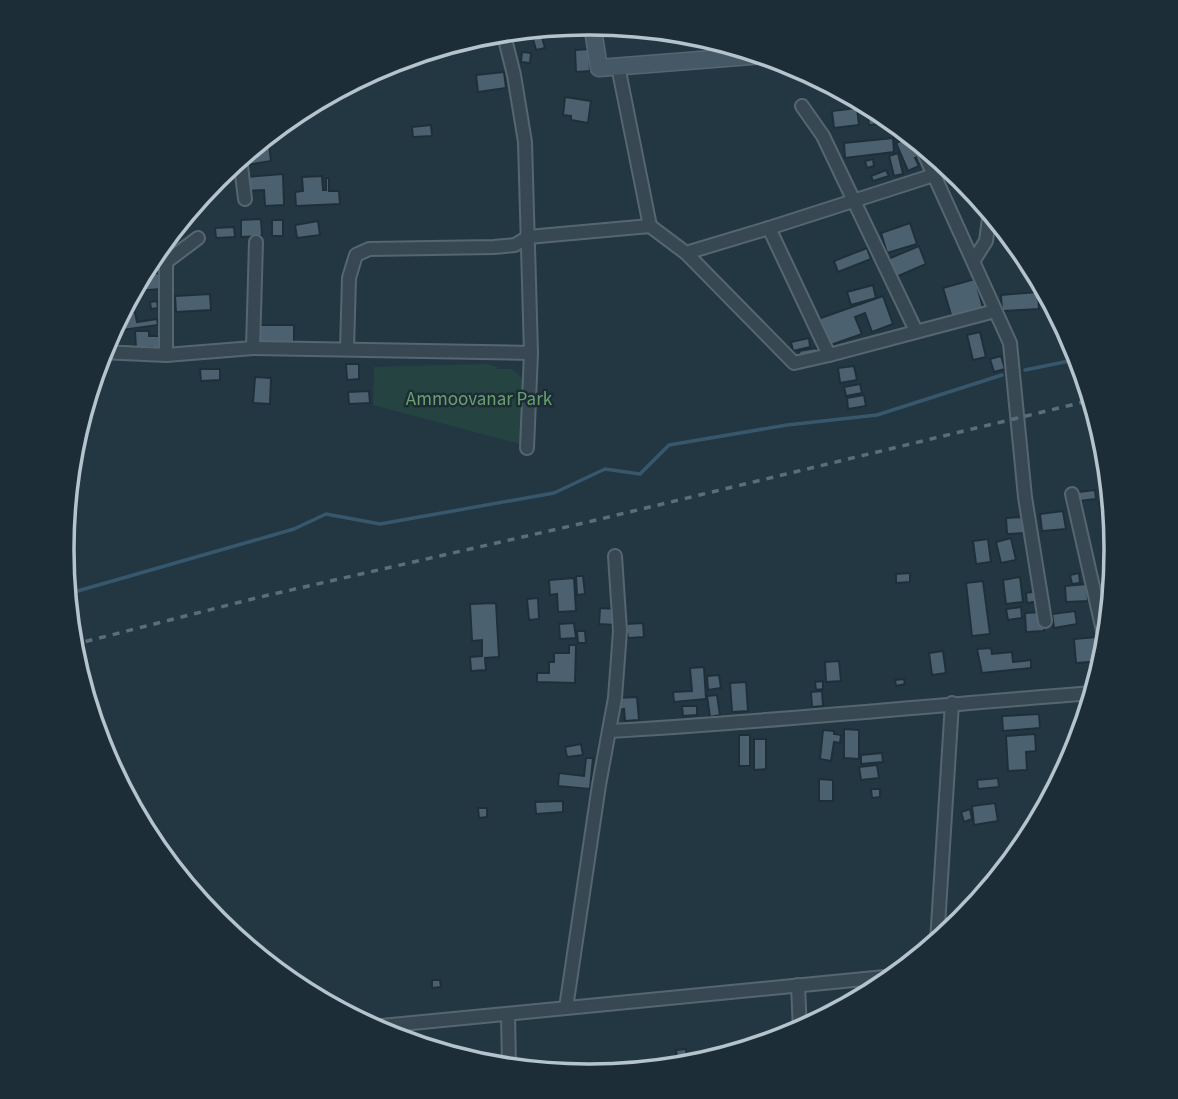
<svg xmlns="http://www.w3.org/2000/svg" width="1178" height="1099" font-family="'Source Sans 3',sans-serif">
  <rect width="100%" height="100%" fill="#233743"/>
  <polygon fill="#254441" points="487,364 497,367 497,369 512,369 525,381 520,444 373,405 374,367"/>
  <g fill="none" stroke-linecap="round" stroke-linejoin="round">
    <g stroke="#36576c" stroke-width="3.5">
      <polyline points="1025,370 1079,359"/>
      <polyline points="67,594 294,529 326,514 380,524 554,493 605,469 640,474 669,445 787,425 877,415 1002,375"/>
    </g>
  </g>
  <g fill="#4c616f" stroke="#1f2f3a" stroke-width="2">
    <polygon points="542,37 545,48 536,50 533,39"/>
    <polygon points="589,49 590,71 576,72 575,50"/>
    <polygon points="522,52 531,53 530,63 521,62"/>
    <polygon points="504,72 506,88 478,92 476,75"/>
    <polygon points="565,97 591,101 588,123 571,120 571,116 563,115"/>
    <polygon points="873,107 892,120 892,123 869,125 867,108"/>
    <polygon points="857,108 859,125 834,128 832,111"/>
    <polygon points="431,125 432,136 413,137 412,127"/>
    <polygon points="900,126 910,134 895,139 892,129"/>
    <polygon points="268,135 271,161 246,165 245,154"/>
    <polygon points="911,136 919,156 915,158 919,166 908,171 896,143"/>
    <polygon points="893,138 894,152 845,158 844,143"/>
    <polygon points="898,153 903,174 894,176 889,156"/>
    <polygon points="873,159 874,166 867,168 865,161"/>
    <polygon points="886,170 889,176 873,181 871,176"/>
    <polygon points="283,174 284,205 265,206 264,190 247,191 246,177"/>
    <polygon points="322,176 323,190 326,190 326,178 329,178 329,191 339,191 340,204 296,206 295,192 303,191 302,177"/>
    <polygon points="261,219 262,236 241,237 241,220"/>
    <rect x="272" y="220" width="11" height="16"/>
    <polygon points="318,221 320,235 297,238 295,225"/>
    <polygon points="910,223 917,244 887,253 881,233"/>
    <polygon points="234,227 235,237 216,238 215,228"/>
    <polygon points="919,246 926,264 896,277 888,259"/>
    <polygon points="867,248 871,259 838,272 834,261"/>
    <polygon points="160,273 162,289 133,291 142,274"/>
    <polygon points="975,279 983,308 952,318 943,288"/>
    <polygon points="873,285 876,298 851,305 847,292"/>
    <polygon points="1038,292 1039,309 1002,311 1001,295"/>
    <polygon points="210,294 211,310 176,312 175,296"/>
    <polygon points="883,296 893,324 872,332 865,313 855,317 862,334 828,346 818,319"/>
    <polygon points="157,301 158,308 151,309 150,302"/>
    <polygon points="135,312 137,322 157,319 158,325 122,330 121,314"/>
    <rect x="256" y="325" width="38" height="19"/>
    <polygon points="135,331 149,331 149,336 161,336 162,352 152,352 152,347 136,348"/>
    <polygon points="980,332 986,357 973,360 967,335"/>
    <polygon points="809,338 810,347 793,351 791,342"/>
    <polygon points="816,348 818,356 801,360 799,351"/>
    <polygon points="1001,356 1005,369 994,372 990,359"/>
    <polygon points="346,364 359,364 359,379 347,380"/>
    <polygon points="854,366 857,380 840,383 838,368"/>
    <polygon points="200,369 220,369 220,380 201,381"/>
    <polygon points="255,377 271,378 270,404 253,403"/>
    <polygon points="860,384 862,393 846,396 844,387"/>
    <polygon points="369,391 370,403 349,404 348,392"/>
    <polygon points="864,395 866,406 848,409 847,398"/>
    <polygon points="1095,490 1096,499 1079,501 1078,492"/>
    <polygon points="1111,501 1113,520 1102,522 1099,503"/>
    <polygon points="1063,511 1066,529 1042,531 1040,514"/>
    <polygon points="1024,517 1026,533 1007,534 1006,518"/>
    <polygon points="1011,538 1016,560 1001,563 996,542"/>
    <polygon points="988,539 991,562 976,564 973,541"/>
    <polygon points="1107,569 1114,569 1111,600"/>
    <polygon points="910,573 910,582 896,583 896,574"/>
    <polygon points="1079,573 1080,583 1072,584 1070,575"/>
    <polygon points="576,576 583,576 585,594 577,595"/>
    <polygon points="1020,577 1023,602 1006,604 1003,580"/>
    <polygon points="574,578 576,611 558,612 557,594 550,595 549,580"/>
    <polygon points="983,581 990,634 972,636 966,583"/>
    <polygon points="1087,584 1088,601 1066,602 1065,586"/>
    <polygon points="1038,591 1040,601 1027,603 1026,593"/>
    <polygon points="538,598 539,619 529,620 527,599"/>
    <polygon points="496,603 499,657 485,658 486,670 471,671 470,657 482,656 482,640 472,641 470,604"/>
    <polygon points="1021,607 1022,618 1008,620 1006,609"/>
    <polygon points="600,608 616,609 615,625 599,624"/>
    <polygon points="1075,611 1077,624 1054,628 1052,614"/>
    <polygon points="1043,612 1044,631 1026,632 1025,613"/>
    <polygon points="574,623 576,638 560,639 559,624"/>
    <polygon points="643,623 644,637 628,638 626,624"/>
    <polygon points="577,631 585,631 586,643 578,643"/>
    <polygon points="1097,637 1098,654 1105,654 1103,661 1076,663 1074,639"/>
    <polygon points="569,645 576,645 575,683 537,682 537,673 549,673 549,662 554,662 554,653 569,653"/>
    <polygon points="991,648 992,654 1012,652 1013,662 1031,660 1031,668 982,673 977,649"/>
    <polygon points="943,651 946,673 932,675 929,653"/>
    <polygon points="839,661 841,681 826,682 825,662"/>
    <polygon points="704,667 706,699 674,702 673,692 692,691 690,668"/>
    <polygon points="719,675 721,688 708,690 707,676"/>
    <polygon points="904,679 905,684 896,686 895,680"/>
    <polygon points="823,681 823,689 816,690 815,682"/>
    <polygon points="746,682 748,711 732,712 730,683"/>
    <polygon points="822,691 823,706 812,707 811,692"/>
    <polygon points="717,695 720,715 710,717 707,696"/>
    <polygon points="637,697 639,720 625,721 624,709 618,710 617,698"/>
    <polygon points="682,706 697,706 697,715 683,716"/>
    <polygon points="1039,714 1040,728 1003,731 1002,716"/>
    <polygon points="844,729 859,730 859,759 844,758"/>
    <polygon points="823,730 834,731 834,734 841,735 840,743 834,742 831,761 820,759"/>
    <polygon points="1035,734 1036,751 1026,752 1027,770 1008,771 1006,736"/>
    <rect x="739" y="735" width="11" height="31"/>
    <polygon points="754,739 766,739 766,769 754,770"/>
    <polygon points="581,744 583,755 567,757 565,747"/>
    <polygon points="882,753 883,762 861,764 861,755"/>
    <polygon points="586,758 593,758 590,789 558,786 559,773 584,776"/>
    <polygon points="877,765 879,778 861,780 859,767"/>
    <polygon points="998,778 999,787 978,789 977,780"/>
    <polygon points="819,779 833,780 833,801 819,801"/>
    <polygon points="871,789 880,789 880,797 872,798"/>
    <polygon points="563,801 563,812 536,814 535,802"/>
    <polygon points="995,803 998,821 974,825 972,806"/>
    <polygon points="478,808 487,808 487,817 479,818"/>
    <polygon points="970,809 972,819 964,822 961,812"/>
    <polygon points="975,904 962,921 960,921 958,906"/>
    <polygon points="432,980 440,980 441,987 432,988"/>
    <polygon points="829,1010 830,1015 816,1020 815,1011"/>
    <polygon points="395,1030 396,1039 377,1031"/>
    <polygon points="686,1049 688,1067 678,1068 676,1050"/>
    <polygon points="548,1067 549,1072 529,1070 529,1068"/>
  </g>
  <g fill="none" stroke-linecap="round" stroke-linejoin="round">
    <defs>
      <g id="street">
        <polyline points="503,31 514,75 525,142 531,353 527,448"/>
        <polyline points="618,66 650,226"/>
        <polyline points="802,106 823,136 916,331"/>
        <polyline points="919,142 1010,343 1025,497 1045,621"/>
        <polyline points="240,158 245,199"/>
        <polyline points="934,175 769,228 829,355 995,311"/>
        <polyline points="686,253 794,363 829,355"/>
        <polyline points="974,260 986,241 990,211"/>
        <polyline points="253,348 256,242"/>
        <polyline points="347,349 349,278 356,255 369,249 494,247 515,245 528,237 650,226 686,253 769,228"/>
        <polyline points="101,352 166,355 253,348 531,353"/>
        <polyline points="166,355 166,262 198,238"/>
        <polyline points="1072,494 1106,644"/>
        <path d="M609 731C771 722 932 705 1093 693"/>
        <polyline points="937,942 952,703"/>
        <polyline points="798,985 800,1031"/>
        <polyline points="566,1008 599,785 615,698 620,631 615,556"/>
        <polyline points="508,1014 509,1068"/>
        <polyline points="371,1027 895,976"/>
      </g>
      <polyline id="secondary" points="592,23 599,68 764,55"/>
    </defs>
    <use href="#street" stroke="#566670" stroke-width="16"/>
    <use href="#secondary" stroke="#566670" stroke-width="19"/>
    <use href="#street" stroke="#384853" stroke-width="12"/>
    <use href="#secondary" stroke="#455866" stroke-width="16"/>
    <polyline stroke="#596d7a" stroke-width="3.5" stroke-dasharray="7 7" stroke-linecap="butt" points="72,645 256,598 588,522 1092,400"/>
  </g>
  <g text-anchor="middle" stroke-width="5" stroke-linejoin="round" paint-order="stroke">
    <g font-size="19" fill="#69a06b" stroke="#1d2d38">
      <text x="479" y="405">Ammoovanar Park</text>
    </g>
  </g>
  <path d="M0 0H1178V1099H0ZM588 35H590A514 514 0 0 1 1104 549V550A514 514 0 0 1 590 1064H588A514 514 0 0 1 74 550V549A514 514 0 0 1 588 35Z" fill="#1d2d38" fill-rule="evenodd"/>
  <path fill="none" stroke="#b5c3cd" stroke-width="3.5" d="M588 35H590A514 514 0 0 1 1104 549V550A514 514 0 0 1 590 1064H588A514 514 0 0 1 74 550V549A514 514 0 0 1 588 35Z"/>
</svg>
